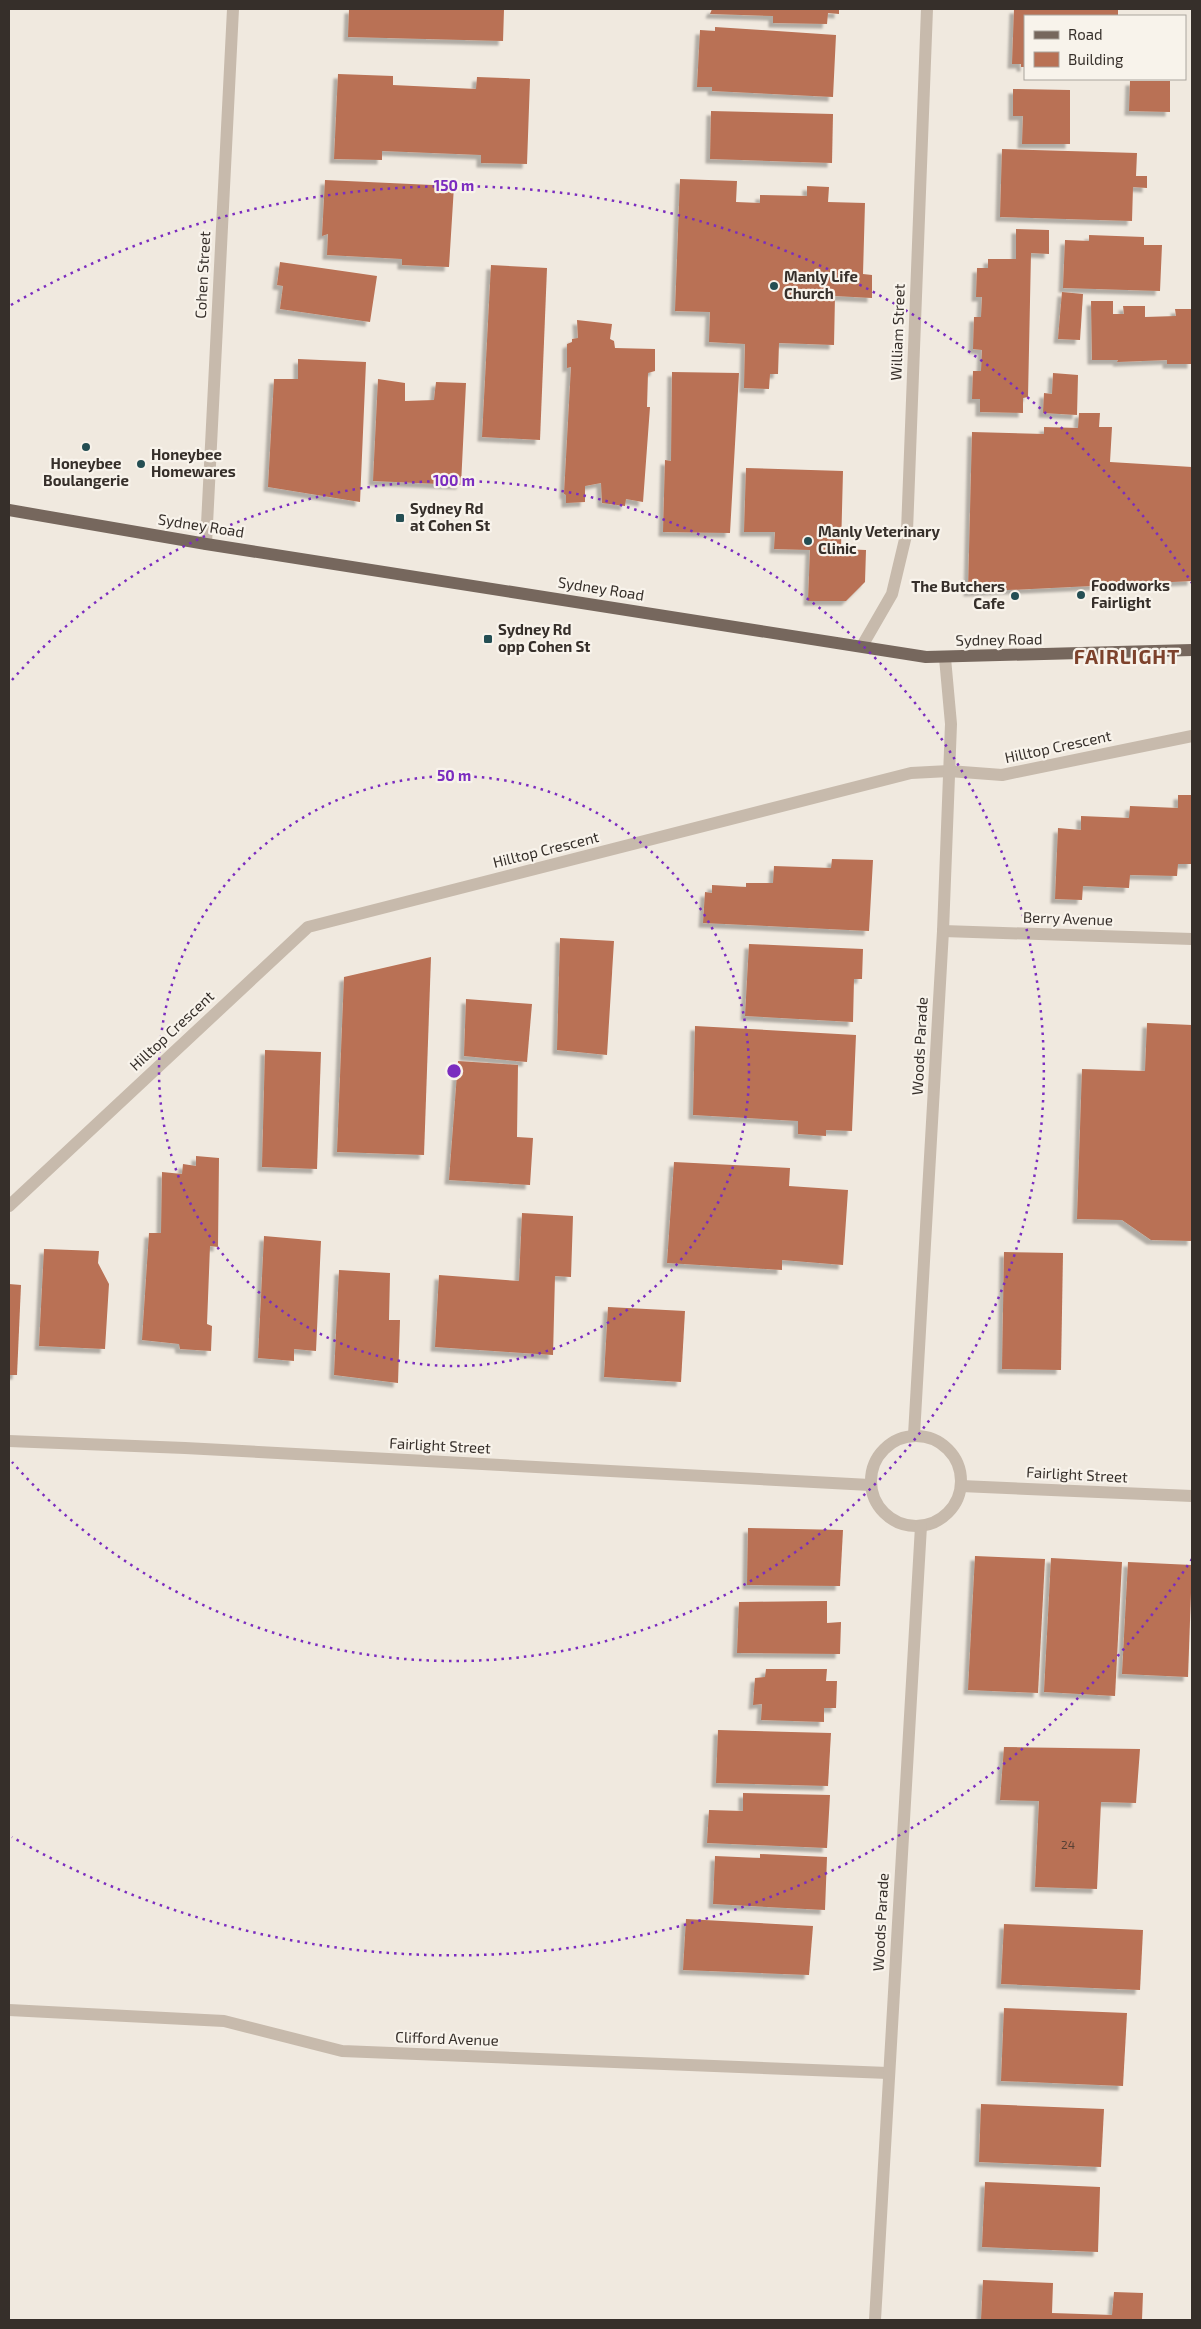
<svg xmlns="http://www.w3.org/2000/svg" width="1201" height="2329" font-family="'Exo 2',sans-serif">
  <defs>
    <filter id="shadow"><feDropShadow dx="-4.5" dy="4.5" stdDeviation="1" flood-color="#0004"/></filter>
  </defs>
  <rect width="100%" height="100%" fill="#f0e9df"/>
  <g fill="#b97154" filter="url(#shadow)">
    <polygon points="349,9 504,9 503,41 348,37"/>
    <polygon points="712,9 839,9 839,14 828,13 827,24 773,23 773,16 710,14"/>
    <polygon points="1014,9 1118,10 1118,16 1025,16 1025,67 1021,67 1021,64 1012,64"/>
    <polygon points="715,27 836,35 833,97 712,91 712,87 697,87 700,30 715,31"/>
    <polygon points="338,74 393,76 393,85 476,89 477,77 530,79 527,164 481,163 481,155 382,151 382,160 334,159"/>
    <polygon points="1130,81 1170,81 1170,112 1129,111"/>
    <polygon points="1013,89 1070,90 1070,144 1022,144 1023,116 1013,116"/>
    <polygon points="711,111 833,114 832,163 710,159"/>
    <polygon points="1002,149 1137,153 1136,176 1147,176 1147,188 1133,187 1132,221 1000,217"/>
    <polygon points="680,179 737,181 736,202 760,203 760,195 807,196 807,186 829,187 828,202 865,203 863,274 872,275 872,298 835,296 834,345 779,343 778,374 770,374 769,389 744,388 745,344 709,342 710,312 675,311"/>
    <polygon points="325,180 454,186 449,267 402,265 402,259 327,255 328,234 322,236"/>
    <polygon points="1016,229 1049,230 1049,254 1031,253 1028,397 1023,398 1023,413 980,412 980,399 972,399 973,371 981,371 982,350 973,349 974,317 981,317 982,297 976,297 977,268 988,268 988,259 1016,259"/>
    <polygon points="1089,235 1144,237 1144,245 1162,245 1160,291 1063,288 1065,240 1089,241"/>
    <polygon points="280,262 377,276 370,322 280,309 283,286 277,285"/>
    <polygon points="491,265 547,268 540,440 482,437"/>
    <polygon points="1062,292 1083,294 1080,340 1058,339"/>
    <polygon points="1091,301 1113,301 1113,314 1124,314 1123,306 1145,306 1145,317 1176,316 1175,309 1192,309 1192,364 1167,364 1167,360 1117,362 1118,360 1092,360"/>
    <polygon points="577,320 612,324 610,339 614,341 615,348 655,349 655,371 648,373 647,407 650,407 643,502 626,499 625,506 602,503 601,483 585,486 585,502 566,503 566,495 564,494 571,367 567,368 567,344 572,342 572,339 578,338"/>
    <polygon points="298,359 366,362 360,502 268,487 274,379 298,379"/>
    <polygon points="672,372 739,373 730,533 663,532 665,460 671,461"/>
    <polygon points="1053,373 1078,375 1077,415 1043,413 1044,393 1052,394"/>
    <polygon points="378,379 405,383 405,401 434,400 436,382 466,383 461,485 373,481"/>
    <polygon points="1079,413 1100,413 1099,427 1112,427 1110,462 1192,467 1192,581 968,592 972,432 1044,434 1044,427 1078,428"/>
    <polygon points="746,468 843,471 841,549 866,550 865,582 846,601 808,601 810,550 774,549 775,532 744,532"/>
    <polygon points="1178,795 1192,795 1192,864 1178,864 1177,876 1130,875 1129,888 1083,886 1082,900 1055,899 1058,828 1081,830 1081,816 1129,818 1130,806 1178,808"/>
    <polygon points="832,859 873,860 869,931 703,923 705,892 712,893 712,885 746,887 746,883 773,883 774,866 831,868"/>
    <polygon points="560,938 614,941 607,1055 557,1050"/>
    <polygon points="749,944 863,949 862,979 854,979 853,1022 745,1016"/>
    <polygon points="431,957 424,1155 337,1152 344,977"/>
    <polygon points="466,999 532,1004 527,1062 464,1056"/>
    <polygon points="1147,1023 1192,1025 1192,1241 1151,1240 1122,1220 1077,1219 1082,1069 1145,1071"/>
    <polygon points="695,1026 856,1035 852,1131 826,1130 826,1136 798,1134 798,1121 693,1115"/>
    <polygon points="265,1050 321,1052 317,1169 262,1167"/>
    <polygon points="458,1061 518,1065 517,1137 533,1138 530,1185 449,1180"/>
    <polygon points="196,1156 219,1158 218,1247 210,1246 207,1324 212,1326 211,1351 180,1349 179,1344 142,1340 149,1233 161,1233 162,1172 182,1174 183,1164 196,1166"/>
    <polygon points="674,1162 790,1168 789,1186 848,1190 843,1265 782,1260 782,1270 667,1263"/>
    <polygon points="522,1213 573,1216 571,1277 555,1276 553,1355 435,1347 439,1275 519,1281"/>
    <polygon points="264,1236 321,1241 316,1351 294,1349 294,1361 258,1358"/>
    <polygon points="44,1249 99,1251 98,1263 109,1284 105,1349 39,1346"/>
    <polygon points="1004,1252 1063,1253 1061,1370 1002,1369"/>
    <polygon points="339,1270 390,1273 389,1320 400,1320 398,1383 334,1375"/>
    <polygon points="9,1284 21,1285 17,1375 9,1375"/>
    <polygon points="608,1307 685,1311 681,1382 604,1377"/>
    <polygon points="748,1528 843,1530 840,1586 747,1585"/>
    <polygon points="975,1556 1045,1559 1038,1693 968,1690"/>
    <polygon points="1051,1558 1122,1562 1115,1696 1044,1692"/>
    <polygon points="1128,1562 1192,1565 1188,1677 1122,1674"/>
    <polygon points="827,1601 827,1623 841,1622 840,1654 737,1653 739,1602"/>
    <polygon points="766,1669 827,1669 826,1681 837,1681 836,1708 824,1708 824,1722 761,1720 762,1704 753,1705 755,1678 765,1677"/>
    <polygon points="718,1730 831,1733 828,1786 716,1783"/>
    <polygon points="1004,1747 1140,1749 1136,1803 1101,1802 1097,1889 1035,1887 1039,1801 1000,1800"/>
    <polygon points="743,1793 830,1795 827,1848 707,1843 709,1810 743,1811"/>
    <polygon points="760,1854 827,1857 825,1910 713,1904 715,1856 760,1858"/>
    <polygon points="686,1919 813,1926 809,1975 683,1970"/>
    <polygon points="1004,1924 1143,1930 1140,1990 1001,1984"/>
    <polygon points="1004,2008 1127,2013 1123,2086 1001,2081"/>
    <polygon points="981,2104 1104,2109 1101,2167 979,2162"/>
    <polygon points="985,2182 1100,2187 1098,2252 982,2247"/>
    <polygon points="983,2280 1053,2283 1052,2313 1112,2315 1114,2292 1143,2293 1142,2320 981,2320"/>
  </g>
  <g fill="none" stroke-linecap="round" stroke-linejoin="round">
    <g stroke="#c7baac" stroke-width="12">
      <polyline points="206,544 233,9"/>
      <polyline points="862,646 892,594 907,531 927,9"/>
      <polyline points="943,931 1192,939"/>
      <polyline points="9,1206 308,927 911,773 949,771 1002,775 1192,736"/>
      <polyline points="914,1435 943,931 951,724 945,658"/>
      <circle cx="916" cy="1481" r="45"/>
      <polyline points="9,1441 185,1448 870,1485"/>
      <polyline points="961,1486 1192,1496"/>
      <polyline points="9,2010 224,2021 342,2051 888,2073"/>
      <polyline points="875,2320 921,1526"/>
    </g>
    <polyline stroke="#76675d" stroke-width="12" points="9,510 206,544 926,657 1192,650"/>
  </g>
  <g fill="none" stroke="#7b2cbf" stroke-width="2.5" stroke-dasharray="2.5 5">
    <circle cx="454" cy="1071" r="295"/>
    <path d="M12 680A590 590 0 1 1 12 1462"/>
    <path d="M1192 1559A885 885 0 0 1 12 1837M11 305A885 885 0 0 1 1192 583"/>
  </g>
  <g fill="#244e53" stroke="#f8f3eb" stroke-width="2">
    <circle cx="774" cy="286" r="5"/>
    <circle cx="86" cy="447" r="5"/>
    <circle cx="141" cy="464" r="5"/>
    <rect x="395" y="513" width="10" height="10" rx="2.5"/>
    <circle cx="808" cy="541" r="5"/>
    <circle cx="1081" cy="595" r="5"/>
    <circle cx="1015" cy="596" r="5"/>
    <rect x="483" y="634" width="10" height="10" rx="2.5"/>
  </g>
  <g text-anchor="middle" stroke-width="4.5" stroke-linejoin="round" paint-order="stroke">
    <g font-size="12" fill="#574034">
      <text x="1068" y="1849">24</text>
    </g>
    <g font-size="15" fill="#362f2a" stroke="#f8f3eb">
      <text transform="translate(203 275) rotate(-87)" y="5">Cohen Street</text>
      <text transform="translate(898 332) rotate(-88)" y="5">William Street</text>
      <text transform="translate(201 526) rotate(9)" y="5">Sydney Road</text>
      <text transform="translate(601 589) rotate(9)" y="5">Sydney Road</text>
      <text transform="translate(999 640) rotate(-1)" y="5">Sydney Road</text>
      <text transform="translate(1058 747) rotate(-12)" y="5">Hilltop Crescent</text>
      <text transform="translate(546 850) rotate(-14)" y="5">Hilltop Crescent</text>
      <text transform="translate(1068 919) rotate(2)" y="5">Berry Avenue</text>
      <text transform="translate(172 1031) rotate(-43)" y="5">Hilltop Crescent</text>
      <text transform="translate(920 1046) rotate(-87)" y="5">Woods Parade</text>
      <text transform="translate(440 1446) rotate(3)" y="5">Fairlight Street</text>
      <text transform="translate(1077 1475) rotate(3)" y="5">Fairlight Street</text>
      <text transform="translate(881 1922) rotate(-87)" y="5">Woods Parade</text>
      <text transform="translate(447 2039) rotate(2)" y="5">Clifford Avenue</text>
    </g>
    <g font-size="15" font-weight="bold" fill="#362f2a" stroke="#f8f3eb" text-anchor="start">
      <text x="784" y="282">Manly Life<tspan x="784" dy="17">Church</tspan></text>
      <text x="151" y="460">Honeybee<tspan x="151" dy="17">Homewares</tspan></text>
      <text x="86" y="469" text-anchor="middle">Honeybee<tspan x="86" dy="17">Boulangerie</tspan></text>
      <text x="410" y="514">Sydney Rd<tspan x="410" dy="17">at Cohen St</tspan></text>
      <text x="818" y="537">Manly Veterinary<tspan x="818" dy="17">Clinic</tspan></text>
      <text x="1091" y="591">Foodworks<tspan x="1091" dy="17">Fairlight</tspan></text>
      <text x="1005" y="592" text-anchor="end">The Butchers<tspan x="1005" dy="17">Cafe</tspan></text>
      <text x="498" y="635">Sydney Rd<tspan x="498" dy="17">opp Cohen St</tspan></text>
    </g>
    <g font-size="20" font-weight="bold" letter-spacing="1" fill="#7d422c" stroke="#f8f3eb">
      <text x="1127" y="664">FAIRLIGHT</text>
    </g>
  </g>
  <circle cx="454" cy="1071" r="8" fill="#7b2cbf" stroke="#f8f3eb" stroke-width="2.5"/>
  <g font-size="15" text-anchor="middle" font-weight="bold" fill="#7b2cbf" stroke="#f8f3eb" stroke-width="4.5" stroke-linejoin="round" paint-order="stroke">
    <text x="454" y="191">150 m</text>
    <text x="454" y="486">100 m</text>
    <text x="454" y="781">50 m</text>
  </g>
  <rect width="1201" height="2329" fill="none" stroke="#362f2a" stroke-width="20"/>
  <rect x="1024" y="15" width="162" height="65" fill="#f8f3eb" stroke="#aaa59e"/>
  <rect x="1034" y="31" width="25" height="8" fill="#76675d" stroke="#aaa59e"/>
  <text x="1068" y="40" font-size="15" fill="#362f2a">Road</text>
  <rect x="1034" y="52" width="25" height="15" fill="#b97154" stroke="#aaa59e"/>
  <text x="1068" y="65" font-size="15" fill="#362f2a">Building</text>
</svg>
